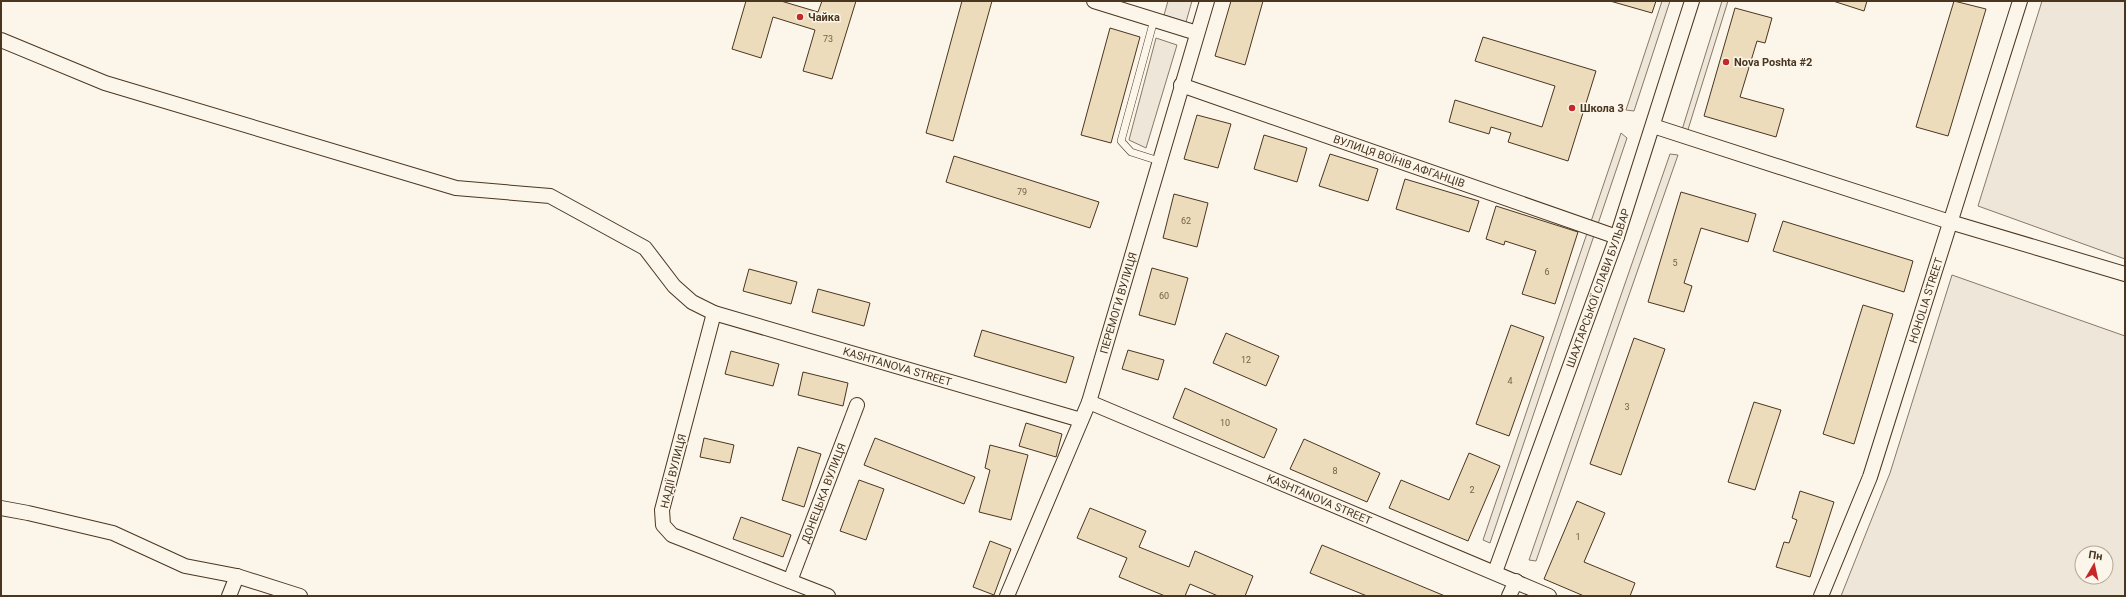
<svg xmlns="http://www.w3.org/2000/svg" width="2126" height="597" font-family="Roboto,sans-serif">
  <rect width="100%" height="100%" fill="#fbf6e9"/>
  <g fill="#ede6d9" stroke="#887966" fill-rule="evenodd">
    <polygon points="1168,1 1192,1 1186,22 1164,15"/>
    <polygon points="1662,1 1670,1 1634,111 1626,110"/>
    <polygon points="1722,1 1728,1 1686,136 1681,133"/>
    <polygon points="2042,1 2125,1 2125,259 1978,206"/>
    <polygon points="1156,38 1177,45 1146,148 1129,140"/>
    <polygon points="1621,133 1627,138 1490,543 1483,540"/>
    <polygon points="1670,154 1678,155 1536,561 1529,560"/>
    <path d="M1952 275 2125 336V596H1841L1890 473ZM2082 553H2106V577H2082Z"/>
  </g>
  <g fill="#ecdcbc" stroke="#4a3520">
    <polygon points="746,1 781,1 818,12 822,1 856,1 832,79 803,71 815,30 773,17 761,58 732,49"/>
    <polygon points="962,1 992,1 953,141 926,133"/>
    <polygon points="1231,1 1263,1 1245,65 1215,56"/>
    <polygon points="1610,1 1656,1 1652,13"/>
    <polygon points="1833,1 1867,1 1864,11"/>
    <polygon points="1954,1 1986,9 1948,136 1916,127"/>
    <polygon points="1735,8 1772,18 1765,43 1757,41 1740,97 1784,109 1776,137 1704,116"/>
    <polygon points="1110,28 1140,37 1111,143 1081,135"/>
    <polygon points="1483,37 1596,71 1568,161 1508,142 1511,133 1491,127 1489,134 1449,122 1455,100 1542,127 1555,86 1475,61"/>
    <polygon points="1197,115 1231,124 1218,168 1184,159"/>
    <polygon points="1264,135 1307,148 1297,182 1254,169"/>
    <polygon points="1330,154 1378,169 1368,201 1319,186"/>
    <polygon points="954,156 1099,202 1090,228 946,182"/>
    <polygon points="1405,179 1479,201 1469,232 1396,209"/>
    <polygon points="1681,192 1756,214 1748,242 1701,228 1684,283 1692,286 1684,312 1648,302"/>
    <polygon points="1174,194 1208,203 1197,247 1163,238"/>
    <polygon points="1496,206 1578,232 1555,304 1522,294 1536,251 1505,241 1504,245 1486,239"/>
    <polygon points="1783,221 1913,261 1904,292 1773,251"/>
    <polygon points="1152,268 1188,278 1175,325 1139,315"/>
    <polygon points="749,269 797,282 791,304 743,291"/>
    <polygon points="818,289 870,303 864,326 812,312"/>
    <polygon points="1863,305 1893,314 1854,444 1823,434"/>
    <polygon points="1511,325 1544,337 1509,436 1476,424"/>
    <polygon points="982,330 1074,357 1066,383 974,356"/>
    <polygon points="1226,333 1279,356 1266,386 1213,363"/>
    <polygon points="1634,338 1665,349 1621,475 1590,464"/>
    <polygon points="1128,350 1164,360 1158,380 1122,369"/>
    <polygon points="731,351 779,364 773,386 725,374"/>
    <polygon points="803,372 848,383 843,406 798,395"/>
    <polygon points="1185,388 1277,429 1264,458 1173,418"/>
    <polygon points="1754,402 1781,410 1755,490 1728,482"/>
    <polygon points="1026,423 1062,434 1056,457 1019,446"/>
    <polygon points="704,438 734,445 730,463 700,457"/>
    <polygon points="875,438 975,477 964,504 864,465"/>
    <polygon points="1304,439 1380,473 1367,502 1290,469"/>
    <polygon points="990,445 1028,455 1011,520 979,512 990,470 985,468"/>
    <polygon points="798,447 821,454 804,507 782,500"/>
    <polygon points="1469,453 1500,466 1468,541 1389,508 1401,480 1449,500"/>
    <polygon points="859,480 884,489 866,540 840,531"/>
    <polygon points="1800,491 1834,502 1810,577 1776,567 1784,542 1789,543 1797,520 1792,518"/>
    <polygon points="1577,501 1605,513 1584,562 1635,583 1630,596 1584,596 1544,579"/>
    <polygon points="1090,508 1146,531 1139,547 1189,567 1195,551 1253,576 1245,596 1218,596 1190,584 1185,596 1165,596 1119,577 1127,558 1077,538"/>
    <polygon points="741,517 791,535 783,557 733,539"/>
    <polygon points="990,541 1011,549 994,595 973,587"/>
    <polygon points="1322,545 1445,596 1367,596 1310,573"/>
  </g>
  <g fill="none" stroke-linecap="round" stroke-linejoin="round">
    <defs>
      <polyline id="lane" points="1154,20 1121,141 1131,152 1159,161"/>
      <g id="street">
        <polyline points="1094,1 1197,33"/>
        <path id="s1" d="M1 40 105 83 456 188 550 196 645 248 674 286 692 302 714 313 1081 420"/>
        <path id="s2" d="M1181 85 1617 237"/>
        <polyline points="1653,126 1950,222 2125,274"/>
        <polyline points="714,313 662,510 663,525 672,535 828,596"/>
        <path id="s3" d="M1089 402 1549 596"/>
        <polyline points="1,508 28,513 113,533 185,566 237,576 300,596"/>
        <path id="s4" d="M1495 572 1617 237 1692 1"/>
        <path id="s5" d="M790 581 857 405"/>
        <polyline points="229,596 237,576"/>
        <path id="s6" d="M1007 596 1089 402 1207 1"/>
        <polyline points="1509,596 1516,581"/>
        <path id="s7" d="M1821 596 1870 477 2020 1"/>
      </g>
    </defs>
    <use href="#lane" stroke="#4a3520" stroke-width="8"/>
    <use href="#street" stroke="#4a3520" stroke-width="16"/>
    <use href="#lane" stroke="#fbf6e9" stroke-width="7"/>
    <use href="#street" stroke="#fbf6e9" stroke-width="14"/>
  </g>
  <g fill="#c62828" stroke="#fbf6e9" stroke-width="1.5">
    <circle cx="800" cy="17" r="4"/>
    <circle cx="1726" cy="62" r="4"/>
    <circle cx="1572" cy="108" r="4"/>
  </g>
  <g text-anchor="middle" stroke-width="3" stroke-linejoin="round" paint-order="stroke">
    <g font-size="9" fill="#725f47">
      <text x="828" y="42">73</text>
      <text x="1022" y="195">79</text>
      <text x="1186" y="224">62</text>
      <text x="1675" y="266">5</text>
      <text x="1547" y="275">6</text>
      <text x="1164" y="299">60</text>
      <text x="1246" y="363">12</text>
      <text x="1510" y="384">4</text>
      <text x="1627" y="410">3</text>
      <text x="1225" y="426">10</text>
      <text x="1335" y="474">8</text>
      <text x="1472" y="493">2</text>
      <text x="1578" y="540">1</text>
    </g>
    <g font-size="11" font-weight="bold" fill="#4a3520" stroke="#fbf6e9" text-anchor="start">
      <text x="808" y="21">Чайка</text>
      <text x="1734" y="66">Nova Poshta #2</text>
      <text x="1580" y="112">Школа 3</text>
    </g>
    <g font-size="11" fill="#4a3520" stroke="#fbf6e9">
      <text dy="4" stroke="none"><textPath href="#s2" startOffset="231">ВУЛИЦЯ ВОЇНІВ АФГАНЦІВ</textPath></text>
      <text dy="4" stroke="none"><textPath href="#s4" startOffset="302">ШАХТАРСЬКОЇ СЛАВИ БУЛЬВАР</textPath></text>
      <text dy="4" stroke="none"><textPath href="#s7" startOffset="314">HOHOLIA STREET</textPath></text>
      <text dy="4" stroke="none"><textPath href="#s6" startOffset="314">ПЕРЕМОГИ ВУЛИЦЯ</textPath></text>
      <text dy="4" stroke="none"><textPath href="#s1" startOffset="969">KASHTANOVA STREET</textPath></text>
      <text transform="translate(673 471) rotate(-76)" y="4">НАДІЇ ВУЛИЦЯ</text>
      <text dy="4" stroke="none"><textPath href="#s5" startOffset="94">ДОНЕЦЬКА ВУЛИЦЯ</textPath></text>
      <text dy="4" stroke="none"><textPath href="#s3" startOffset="250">KASHTANOVA STREET</textPath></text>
    </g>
  </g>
  <rect width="2126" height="597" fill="none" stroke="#4a3520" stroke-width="4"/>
  <g transform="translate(2094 565) rotate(9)"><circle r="19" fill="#fbf6e9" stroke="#b4a999"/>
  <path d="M0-3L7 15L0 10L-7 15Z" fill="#c62828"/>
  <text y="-6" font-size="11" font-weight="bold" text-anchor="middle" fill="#4a3520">Пн</text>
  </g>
</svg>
